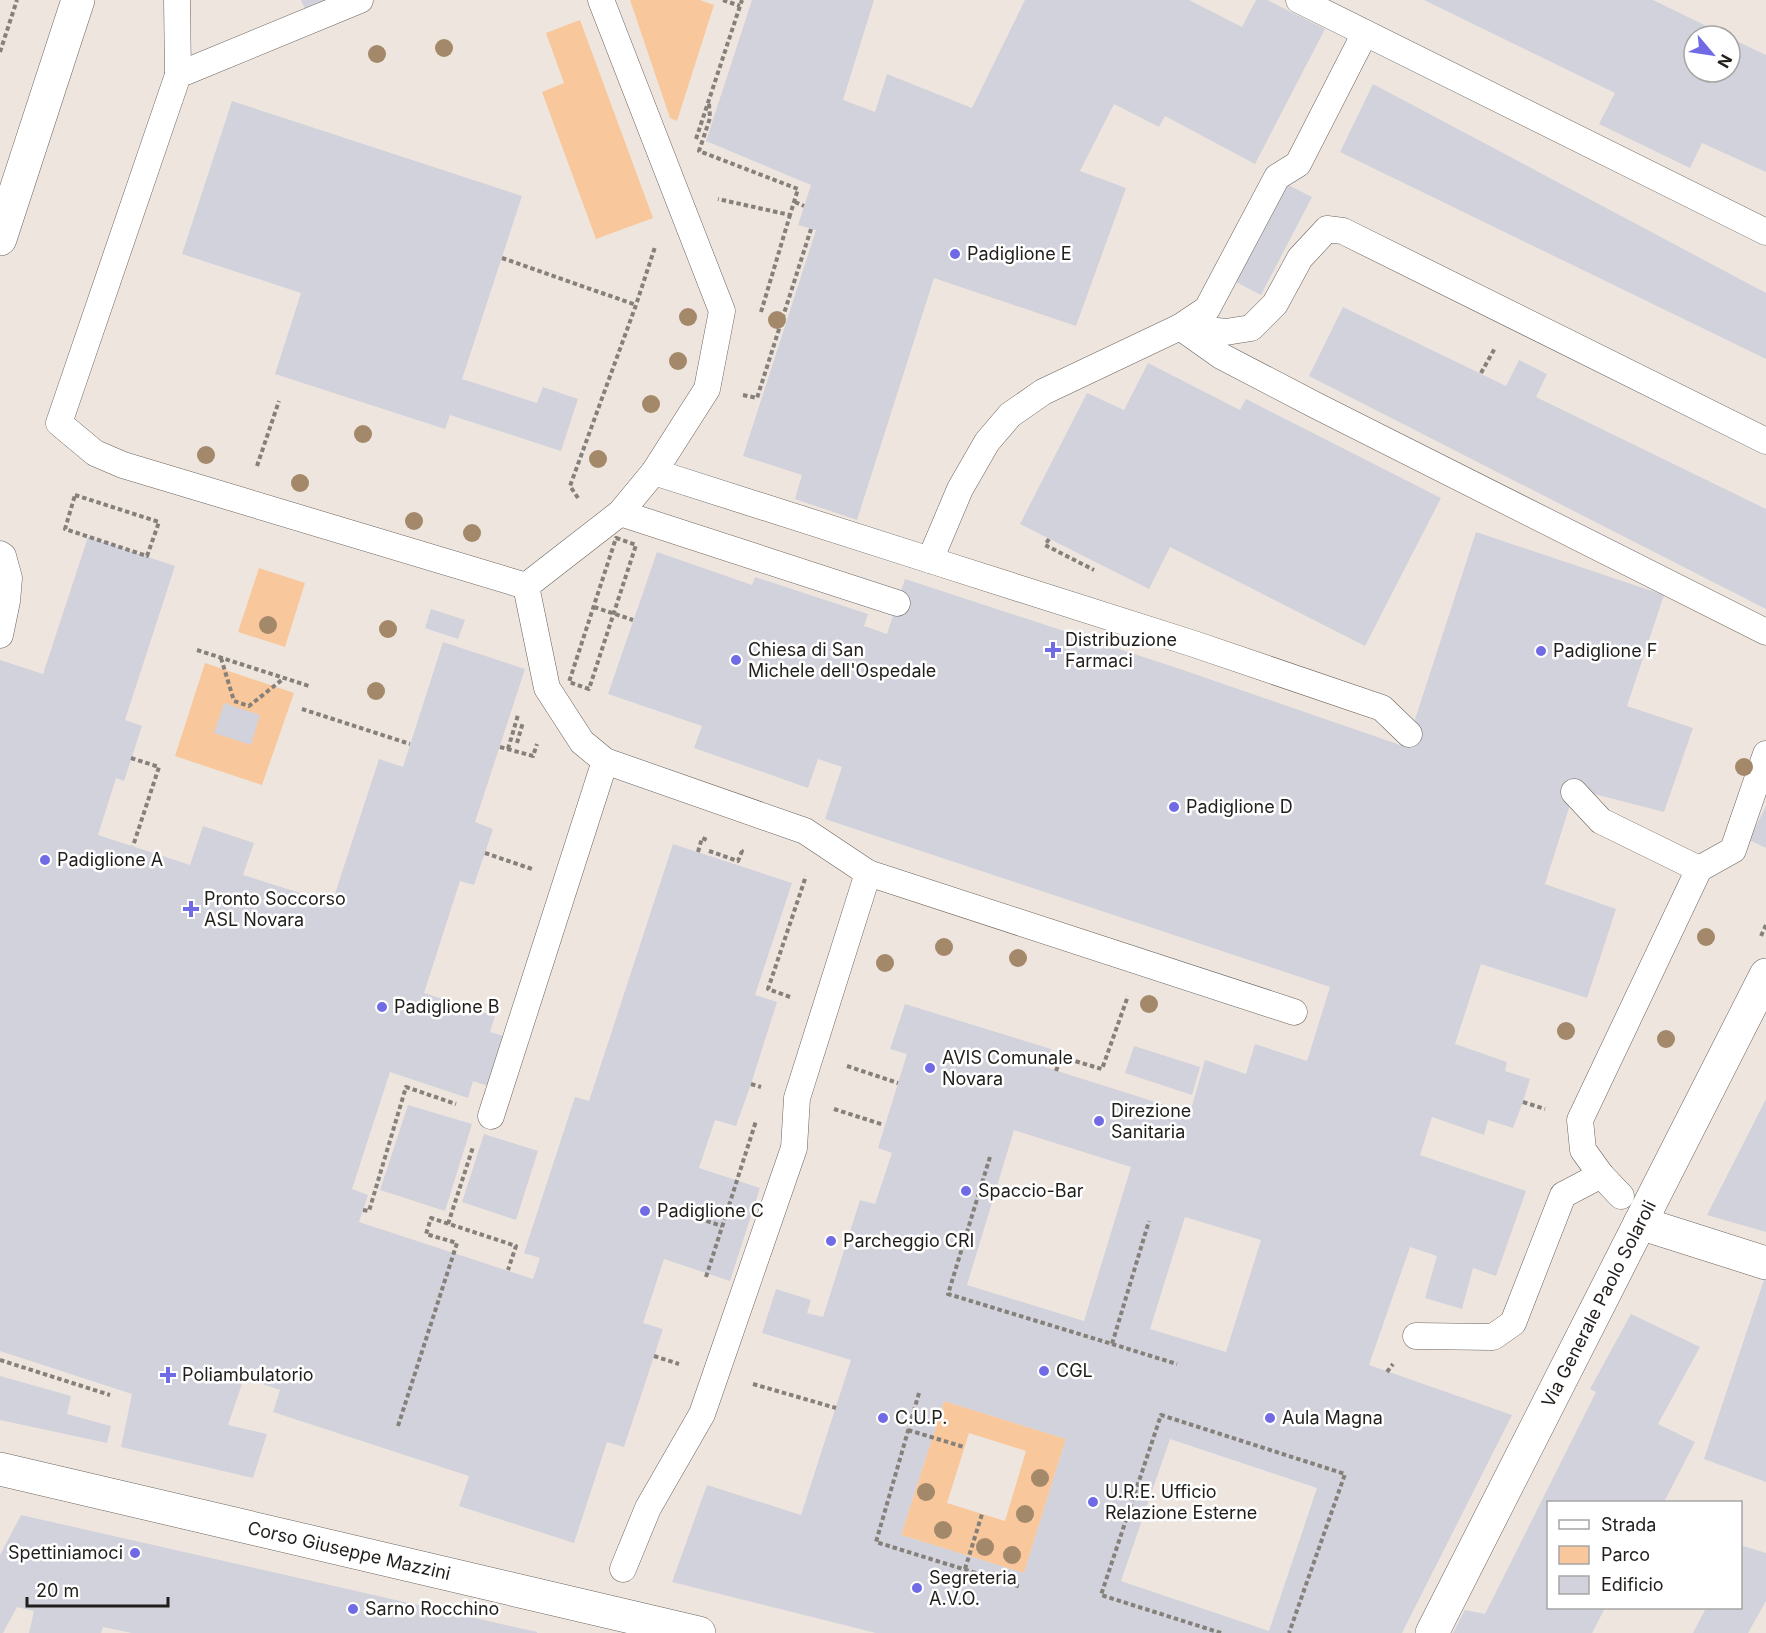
<svg xmlns="http://www.w3.org/2000/svg" width="1766" height="1633" font-family="Inter,sans-serif">
  <rect width="100%" height="100%" fill="#eee6de"/>
  <g fill="#f8c79c" fill-rule="evenodd">
    <polygon points="630,0 700,0 714,5 677,121 670,118"/>
    <polygon points="580,20 653,218 596,239 542,92 564,83 546,33"/>
    <polygon points="259,568 305,583 285,647 238,632"/>
    <polygon points="205,663 294,693 262,785 175,756"/>
    <path d="M944 1401 1066 1439 1024 1573 901 1535ZM969 1433 1026 1451 1005 1521 947 1503Z"/>
  </g>
  <g fill="#d1d2dc" fill-rule="evenodd">
    <polygon points="301,0 340,0 307,14"/>
    <polygon points="752,0 874,0 843,100 875,112 887,74 972,108 1025,0 1189,0 1242,27 1256,0 1267,0 1325,29 1255,164 1165,116 1159,127 1114,104 1080,171 1126,188 1076,326 934,278 857,520 795,499 802,475 743,456 816,230 798,225 811,185 706,141"/>
    <polygon points="1424,0 1653,0 1727,36 1694,36 1694,72 1730,72 1730,38 1766,55 1766,172 1702,143 1690,168 1599,124 1615,93"/>
    <polygon points="1373,84 1766,293 1766,359 1340,152"/>
    <polygon points="232,101 522,196 462,379 537,403 543,387 578,399 561,451 450,415 445,429 275,374 301,293 182,254"/>
    <polygon points="1286,184 1312,197 1261,295 1236,282"/>
    <polygon points="1343,307 1506,386 1519,360 1547,374 1536,397 1766,509 1766,609 1309,376"/>
    <polygon points="1148,363 1240,410 1246,399 1441,498 1365,646 1170,547 1149,589 1020,524 1087,393 1124,410"/>
    <path d="M1476 532 1664 595 1627 706 1693 728 1664 812 1575 789 1545 884 1616 909 1587 998 1481 964 1455 1044 1507 1062 1505 1071 1530 1079 1523 1102 1513 1128 1488 1120 1484 1135 1432 1117 1420 1155 1526 1191 1496 1276 1473 1268 1462 1309 1425 1298 1437 1256 1410 1247 1369 1365 1512 1415 1402 1633H876L672 1582 707 1485 801 1515 851 1360 762 1333 776 1289 811 1300 807 1313 823 1317 860 1200 875 1204 892 1153 878 1148 907 1054 890 1049 905 1004 1051 1049 1045 1067 1190 1113 1205 1060 1246 1074 1255 1044 1307 1061 1330 987 825 819 842 767 818 759 808 788 694 748 702 726 608 694 657 552 752 585 755 577 868 614 864 626 887 634 905 579 1180 669 1406 747ZM1014 1130 1131 1167 1084 1321 967 1285ZM1185 1217 1261 1240 1226 1352 1150 1329ZM944 1401 1066 1439 1024 1573 901 1535ZM1170 1439 1317 1488 1269 1631 1121 1581Z"/>
    <polygon points="88,537 175,566 125,720 142,726 124,781 116,778 98,835 190,865 203,826 254,843 243,875 332,903 379,759 403,767 443,642 525,669 475,822 493,829 474,885 460,881 424,993 495,1016 490,1032 504,1036 488,1086 473,1081 468,1098 390,1072 352,1189 368,1195 359,1222 533,1279 540,1258 524,1253 575,1097 589,1101 673,844 792,883 755,995 777,1002 751,1084 736,1126 715,1120 699,1168 760,1188 730,1281 664,1259 643,1323 663,1329 624,1447 607,1442 574,1543 459,1506 469,1476 273,1412 280,1390 244,1378 228,1425 267,1434 253,1478 121,1447 132,1394 0,1351 0,660 43,674"/>
    <polygon points="431,609 465,620 458,639 425,628"/>
    <polygon points="224,703 260,715 251,745 214,733"/>
    <polygon points="1766,806 1766,848 1749,840"/>
    <polygon points="1134,1046 1200,1067 1192,1095 1125,1073"/>
    <polygon points="1766,1099 1766,1232 1707,1215"/>
    <polygon points="408,1105 472,1124 445,1211 380,1190"/>
    <polygon points="484,1134 538,1151 516,1220 462,1202"/>
    <polygon points="1766,1274 1766,1482 1704,1459"/>
    <polygon points="1631,1314 1700,1347 1658,1424 1695,1442 1664,1502 1548,1502 1548,1608 1605,1608 1592,1633 1453,1633 1465,1610 1485,1614 1596,1392 1590,1389"/>
    <polygon points="0,1376 71,1396 67,1414 111,1426 107,1443 0,1420"/>
    <polygon points="21,1515 537,1632 537,1633 132,1633 103,1627 101,1633 29,1633 34,1611 17,1607 3,1633 0,1633 0,1555"/>
    <polygon points="1740,1545 1766,1553 1766,1601 1748,1633 1693,1633 1706,1608 1740,1608"/>
  </g>
  <g fill="none" stroke-linecap="round" stroke-linejoin="round">
    <defs>
      <g id="service">
        <polyline points="177,0 178,75"/>
        <polyline points="360,0 178,75 59,423 95,453 123,465 526,586 620,513 654,472 707,389 722,311 601,0"/>
        <polyline points="1299,0 1766,232"/>
        <polyline points="1365,33 1298,164 1277,177 1207,309 1180,327 1221,356 1317,406 1766,632"/>
        <polyline points="654,472 930,560 960,489 987,442 1010,415 1043,392 1180,327 1226,332 1251,328 1275,304 1300,258 1327,229 1343,231 1766,441"/>
        <polyline points="620,513 897,603"/>
        <polyline points="0,554 3,556 9,578 7,601 0,635"/>
        <polyline points="930,560 1194,644 1382,708 1409,734"/>
        <polyline points="526,586 547,688 582,742 605,761 805,831 868,873 1294,1012"/>
        <polyline points="1574,792 1601,821 1699,869"/>
        <polyline points="491,1116 605,761"/>
        <polyline points="1621,1196 1601,1175 1583,1150 1580,1120 1699,869 1733,850 1766,754"/>
        <polyline points="1416,1336 1493,1337 1513,1323 1563,1195 1601,1175"/>
        <polyline points="623,1569 648,1508 702,1414 794,1148 797,1098 868,873"/>
      </g>
      <g id="minor">
        <polyline points="1640,1223 1766,1263"/>
        <polyline points="0,1469 699,1633"/>
        <polyline points="1432,1633 1766,975"/>
      </g>
      <polyline id="tertiary" points="0,239 78,0"/>
    </defs>
    <use href="#service" stroke="#6a625c" stroke-width="27"/>
    <use href="#minor" stroke="#6a625c" stroke-width="34"/>
    <use href="#tertiary" stroke="#6a625c" stroke-width="34"/>
    <g stroke="#86807b" stroke-width="4" stroke-dasharray="4.5 3" stroke-linecap="butt">
      <polyline points="723,0 740,6"/>
      <polyline points="0,52 17,0"/>
      <polyline points="709,104 710,118 699,151 798,189 790,215 718,199"/>
      <polyline points="696,139 742,0"/>
      <polyline points="795,202 804,206"/>
      <polyline points="502,258 636,305"/>
      <polyline points="761,312 790,215"/>
      <polyline points="1481,373 1495,348"/>
      <polyline points="743,395 757,398 811,229"/>
      <polyline points="257,466 279,401"/>
      <polygon points="75,495 159,522 147,556 65,529"/>
      <polyline points="578,498 570,486 636,305 655,247"/>
      <polygon points="616,538 636,545 589,689 569,682"/>
      <polyline points="1049,539 1045,545 1094,570"/>
      <polyline points="594,607 633,620"/>
      <polyline points="197,650 309,686"/>
      <polyline points="221,658 234,701 249,706 283,679"/>
      <polyline points="302,709 410,744"/>
      <polyline points="517,743 523,722"/>
      <polyline points="500,747 533,756 537,744"/>
      <polyline points="508,749 518,715"/>
      <polyline points="131,758 159,767 133,846"/>
      <polyline points="709,851 738,861 742,851 739,850"/>
      <polyline points="698,852 702,838 707,840"/>
      <polyline points="485,853 532,869"/>
      <polyline points="1761,936 1766,925"/>
      <polyline points="790,997 768,989 806,876"/>
      <polyline points="847,1066 898,1083"/>
      <polyline points="1056,1071 1061,1057 1102,1069 1128,996"/>
      <polyline points="751,1084 761,1087"/>
      <polyline points="1523,1102 1545,1109"/>
      <polyline points="834,1109 884,1125"/>
      <polyline points="990,1157 948,1294 1112,1344 1149,1221"/>
      <polyline points="363,1210 369,1211 406,1087 456,1104"/>
      <polyline points="685,1214 722,1226"/>
      <polyline points="448,1224 473,1147"/>
      <polyline points="706,1277 756,1121"/>
      <polyline points="1112,1344 1177,1364"/>
      <polyline points="654,1356 679,1364"/>
      <polyline points="0,1360 110,1395"/>
      <polyline points="1387,1372 1393,1364"/>
      <polyline points="753,1384 836,1408"/>
      <polyline points="919,1393 876,1542 1021,1587"/>
      <polyline points="398,1426 457,1243 426,1234 431,1218 516,1246 508,1270"/>
      <polyline points="908,1430 964,1447"/>
      <polyline points="965,1569 982,1514"/>
      <polyline points="1221,1633 1101,1595 1161,1415 1345,1474 1289,1633"/>
    </g>
    <use href="#service" stroke="#fff" stroke-width="26"/>
    <use href="#minor" stroke="#fff" stroke-width="33"/>
    <use href="#tertiary" stroke="#fff" stroke-width="33"/>
  </g>
  <g fill="#a3886a">
    <circle cx="444" cy="48" r="9"/>
    <circle cx="377" cy="54" r="9"/>
    <circle cx="688" cy="317" r="9"/>
    <circle cx="777" cy="320" r="9"/>
    <circle cx="678" cy="361" r="9"/>
    <circle cx="651" cy="404" r="9"/>
    <circle cx="363" cy="434" r="9"/>
    <circle cx="206" cy="455" r="9"/>
    <circle cx="598" cy="459" r="9"/>
    <circle cx="300" cy="483" r="9"/>
    <circle cx="414" cy="521" r="9"/>
    <circle cx="472" cy="533" r="9"/>
    <circle cx="268" cy="625" r="9"/>
    <circle cx="388" cy="629" r="9"/>
    <circle cx="376" cy="691" r="9"/>
    <circle cx="1744" cy="767" r="9"/>
    <circle cx="1706" cy="937" r="9"/>
    <circle cx="944" cy="947" r="9"/>
    <circle cx="1018" cy="958" r="9"/>
    <circle cx="885" cy="963" r="9"/>
    <circle cx="1149" cy="1004" r="9"/>
    <circle cx="1566" cy="1031" r="9"/>
    <circle cx="1666" cy="1039" r="9"/>
    <circle cx="1040" cy="1478" r="9"/>
    <circle cx="926" cy="1492" r="9"/>
    <circle cx="1025" cy="1514" r="9"/>
    <circle cx="943" cy="1530" r="9"/>
    <circle cx="985" cy="1547" r="9"/>
    <circle cx="1012" cy="1555" r="9"/>
  </g>
  <g fill="#706be5" stroke="#fff" stroke-width="2">
    <circle cx="955" cy="254" r="6"/>
    <path d="M1050 641h6v6h6v6h-6v6h-6v-6h-6v-6h6z"/>
    <circle cx="1541" cy="651" r="6"/>
    <circle cx="736" cy="660" r="6"/>
    <circle cx="1174" cy="807" r="6"/>
    <circle cx="45" cy="860" r="6"/>
    <path d="M188 900h6v6h6v6h-6v6h-6v-6h-6v-6h6z"/>
    <circle cx="382" cy="1007" r="6"/>
    <circle cx="930" cy="1068" r="6"/>
    <circle cx="1099" cy="1121" r="6"/>
    <circle cx="966" cy="1191" r="6"/>
    <circle cx="645" cy="1211" r="6"/>
    <circle cx="831" cy="1241" r="6"/>
    <circle cx="1044" cy="1371" r="6"/>
    <path d="M165 1366h6v6h6v6h-6v6h-6v-6h-6v-6h6z"/>
    <circle cx="883" cy="1418" r="6"/>
    <circle cx="1270" cy="1418" r="6"/>
    <circle cx="1093" cy="1502" r="6"/>
    <circle cx="135" cy="1553" r="6"/>
    <circle cx="917" cy="1588" r="6"/>
    <circle cx="353" cy="1609" r="6"/>
  </g>
  <g text-anchor="middle" stroke-width="5" stroke-linejoin="round" paint-order="stroke">
    <g font-size="18" fill="#211e1c" stroke="#fff" text-anchor="start">
      <text x="967" y="260">Padiglione E</text>
      <text x="1065" y="646">Distribuzione<tspan x="1065" dy="21">Farmaci</tspan></text>
      <text x="748" y="656">Chiesa di San<tspan x="748" dy="21">Michele dell'Ospedale</tspan></text>
      <text x="1553" y="657">Padiglione F</text>
      <text x="1186" y="813">Padiglione D</text>
      <text x="57" y="866">Padiglione A</text>
      <text x="204" y="905">Pronto Soccorso<tspan x="204" dy="21">ASL Novara</tspan></text>
      <text x="394" y="1013">Padiglione B</text>
      <text x="942" y="1064">AVIS Comunale<tspan x="942" dy="21">Novara</tspan></text>
      <text x="1111" y="1117">Direzione<tspan x="1111" dy="21">Sanitaria</tspan></text>
      <text x="978" y="1197">Spaccio-Bar</text>
      <text x="657" y="1217">Padiglione C</text>
      <text x="843" y="1247">Parcheggio CRI</text>
      <text x="1056" y="1377">CGL</text>
      <text x="182" y="1381">Poliambulatorio</text>
      <text x="895" y="1424">C.U.P.</text>
      <text x="1282" y="1424">Aula Magna</text>
      <text x="1105" y="1498">U.R.E. Ufficio<tspan x="1105" dy="21">Relazione Esterne</tspan></text>
      <text x="123" y="1559" text-anchor="end">Spettiniamoci</text>
      <text x="929" y="1584">Segreteria<tspan x="929" dy="21">A.V.O.</tspan></text>
      <text x="365" y="1615">Sarno Rocchino</text>
    </g>
    <g font-size="18" fill="#211e1c" stroke="#fff">
      <text transform="translate(1599 1304) rotate(-63)" y="6">Via Generale Paolo Solaroli</text>
      <text transform="translate(349 1551) rotate(13)" y="6">Corso Giuseppe Mazzini</text>
    </g>
  </g>
  <rect x="1547" y="1501" width="195" height="108" fill="#ffffff" stroke="#a6a5a4" stroke-width="1.5"/>
  <rect x="1559" y="1520" width="30" height="9" fill="#ffffff" stroke="#a6a5a4" stroke-width="1.5"/>
  <text x="1601" y="1531" font-size="18" fill="#211e1c">Strada</text>
  <rect x="1559" y="1546" width="30" height="18" fill="#f8c79c" stroke="#a6a5a4" stroke-width="1.5"/>
  <text x="1601" y="1561" font-size="18" fill="#211e1c">Parco</text>
  <rect x="1559" y="1576" width="30" height="18" fill="#d1d2dc" stroke="#a6a5a4" stroke-width="1.5"/>
  <text x="1601" y="1591" font-size="18" fill="#211e1c">Edificio</text>
  <g transform="translate(1712 54) rotate(119)"><circle r="28" fill="#ffffff" stroke="#a6a5a4" stroke-width="1.5"/>
  <path d="M0-4.5L10 22L0 15L-10 22Z" fill="#706be5"/>
  <text y="-9" font-size="16" font-weight="bold" text-anchor="middle" fill="#211e1c">N</text>
  </g>
  <path d="M27 1597v9h141v-9" fill="none" stroke="#211e1c" stroke-width="3"/>
  <text x="36" y="1597" font-size="18" fill="#211e1c" stroke="#ffffff" stroke-width="4.5" paint-order="stroke">20 m</text>
</svg>
